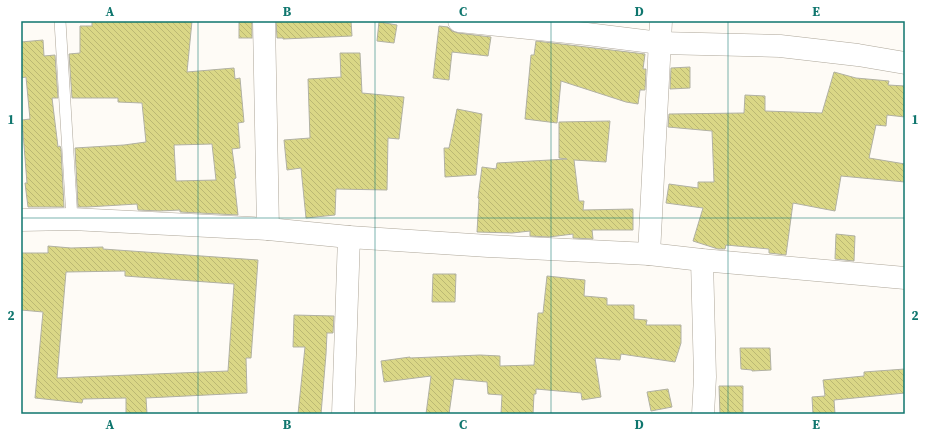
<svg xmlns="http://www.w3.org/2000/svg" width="926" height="435" font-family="'Source Serif 4',serif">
  <defs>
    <pattern id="building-back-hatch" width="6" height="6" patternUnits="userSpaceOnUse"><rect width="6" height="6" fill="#dad786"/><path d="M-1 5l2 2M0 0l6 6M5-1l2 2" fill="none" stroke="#bbb873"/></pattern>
  </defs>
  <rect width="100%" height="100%" fill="#fefbf6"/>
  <g fill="url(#building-back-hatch)" stroke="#b1b1a3" fill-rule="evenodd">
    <path d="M92 21H192L187 72 234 68 235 79 240 78 244 122 238 123 240 148 232 149 236 178 234 179 238 215 180 212V210L160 211 138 210 137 204 87 207H78L75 148 124 145 146 142 142 103 118 102V98H72L69 54 80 53V26H92ZM212 144 216 180 176 181 174 145Z"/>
    <rect x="239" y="21" width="13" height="17"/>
    <polygon points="276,21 351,21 352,36 283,39 283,38 277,38"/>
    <polygon points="379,22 397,25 394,43 377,41"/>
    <polygon points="439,26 448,27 452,31 458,33 491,37 488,56 452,52 449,80 433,78"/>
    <polygon points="43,40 44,56 55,55 58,98 52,98 58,147 60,146 61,149 64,207 28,207 25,183 27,183 22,120 30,119 26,77 21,78 21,42"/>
    <polygon points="536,41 645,54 643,69 646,69 645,90 640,90 638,104 626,102 561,81 557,123 525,119 531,55 534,55"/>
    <polygon points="340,53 360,53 362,93 404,97 399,139 388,138 387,190 336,189 335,215 306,218 301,168 287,170 284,140 310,138 308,79 341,77"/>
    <polygon points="690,67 690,88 670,89 671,68"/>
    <polygon points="834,72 856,78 889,81 888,85 905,86 905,117 887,115 886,126 876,125 869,158 905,164 905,182 841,176 835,211 793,203 786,255 769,253 769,249 726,245 725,249 718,249 693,241 703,208 666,203 669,184 698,188 698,182 714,182 712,131 668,127 669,114 744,113 745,95 765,96 765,111 822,113"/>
    <polygon points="457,109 482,114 476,175 445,177 444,148 449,148"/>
    <polygon points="610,121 606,162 574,160 579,201 584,201 583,210 633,209 633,230 592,230 593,239 573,238 573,234 549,237 530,236 530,231 512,233 477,232 479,199 478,198 482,167 496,169 497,163 567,159 559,158 559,122"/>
    <polygon points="836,234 855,236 854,261 835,259"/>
    <path d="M48 246 71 248 103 247V249L258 260 251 358H246L247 393 146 398 147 414H126V398L83 399 82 403 35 398 43 312 21 310V253H48ZM125 271V276L234 284 228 371 57 378 66 272Z"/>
    <polygon points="433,274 456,274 455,302 432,302"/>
    <polygon points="547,276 585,280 584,296 607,298 607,305 634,305 634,319 647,320 646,325 681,325 681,343 675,362 621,354 620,360 595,358 601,397 582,400 581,393 536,389 536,394 534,394 533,414 501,414 502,395 488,394 487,382 454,379 449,414 426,414 431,376 384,382 381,361 410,357 410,358 480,355 500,356 500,366 534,365 538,313 543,313"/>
    <polygon points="294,315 334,316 333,333 327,333 326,354 321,414 298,414 305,347 293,347"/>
    <polygon points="740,348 770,348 771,370 752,371 752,370 741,369"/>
    <polygon points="905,369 905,393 834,400 835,414 813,414 812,397 825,396 823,380 864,376 864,372"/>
    <polygon points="719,386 743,386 743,414 720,414"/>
    <polygon points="668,389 672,407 651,411 647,392"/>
  </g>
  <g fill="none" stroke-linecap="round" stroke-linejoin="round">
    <defs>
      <polyline id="lane" points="60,21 72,219"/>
      <g id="street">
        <polyline points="264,21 268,229 349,237 343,414"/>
        <polyline points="459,21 587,34 660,43 780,46 858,55 905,63"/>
        <polyline points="21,220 72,219 268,229"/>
        <polyline points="349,237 488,246 649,254 702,260 905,278"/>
        <polyline points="649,254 661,21"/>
        <polyline points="702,260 705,377 703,414"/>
      </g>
    </defs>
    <use href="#lane" stroke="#aea79a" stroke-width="12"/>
    <use href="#street" stroke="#aea79a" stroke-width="23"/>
    <use href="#lane" stroke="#fff" stroke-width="11"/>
    <use href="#street" stroke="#fff" stroke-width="22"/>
  </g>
  <path fill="none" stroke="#0f766e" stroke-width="1" stroke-opacity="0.55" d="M198 21V414M375 21V414M551 21V414M728 21V414M21 218H905"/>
  <rect width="926" height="435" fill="none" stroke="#ffffff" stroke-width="44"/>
  <rect x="22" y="22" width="882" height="391" fill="none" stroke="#0f766e" stroke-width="1.5"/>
  <g font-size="13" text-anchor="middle" font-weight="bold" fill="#0f766e">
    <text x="110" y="16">A</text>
    <text x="287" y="16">B</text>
    <text x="463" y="16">C</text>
    <text x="639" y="16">D</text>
    <text x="816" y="16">E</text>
    <text x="11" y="124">1</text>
    <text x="915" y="124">1</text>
    <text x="11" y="320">2</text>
    <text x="915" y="320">2</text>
    <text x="110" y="429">A</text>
    <text x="287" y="429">B</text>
    <text x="463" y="429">C</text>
    <text x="639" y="429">D</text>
    <text x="816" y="429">E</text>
  </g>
</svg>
